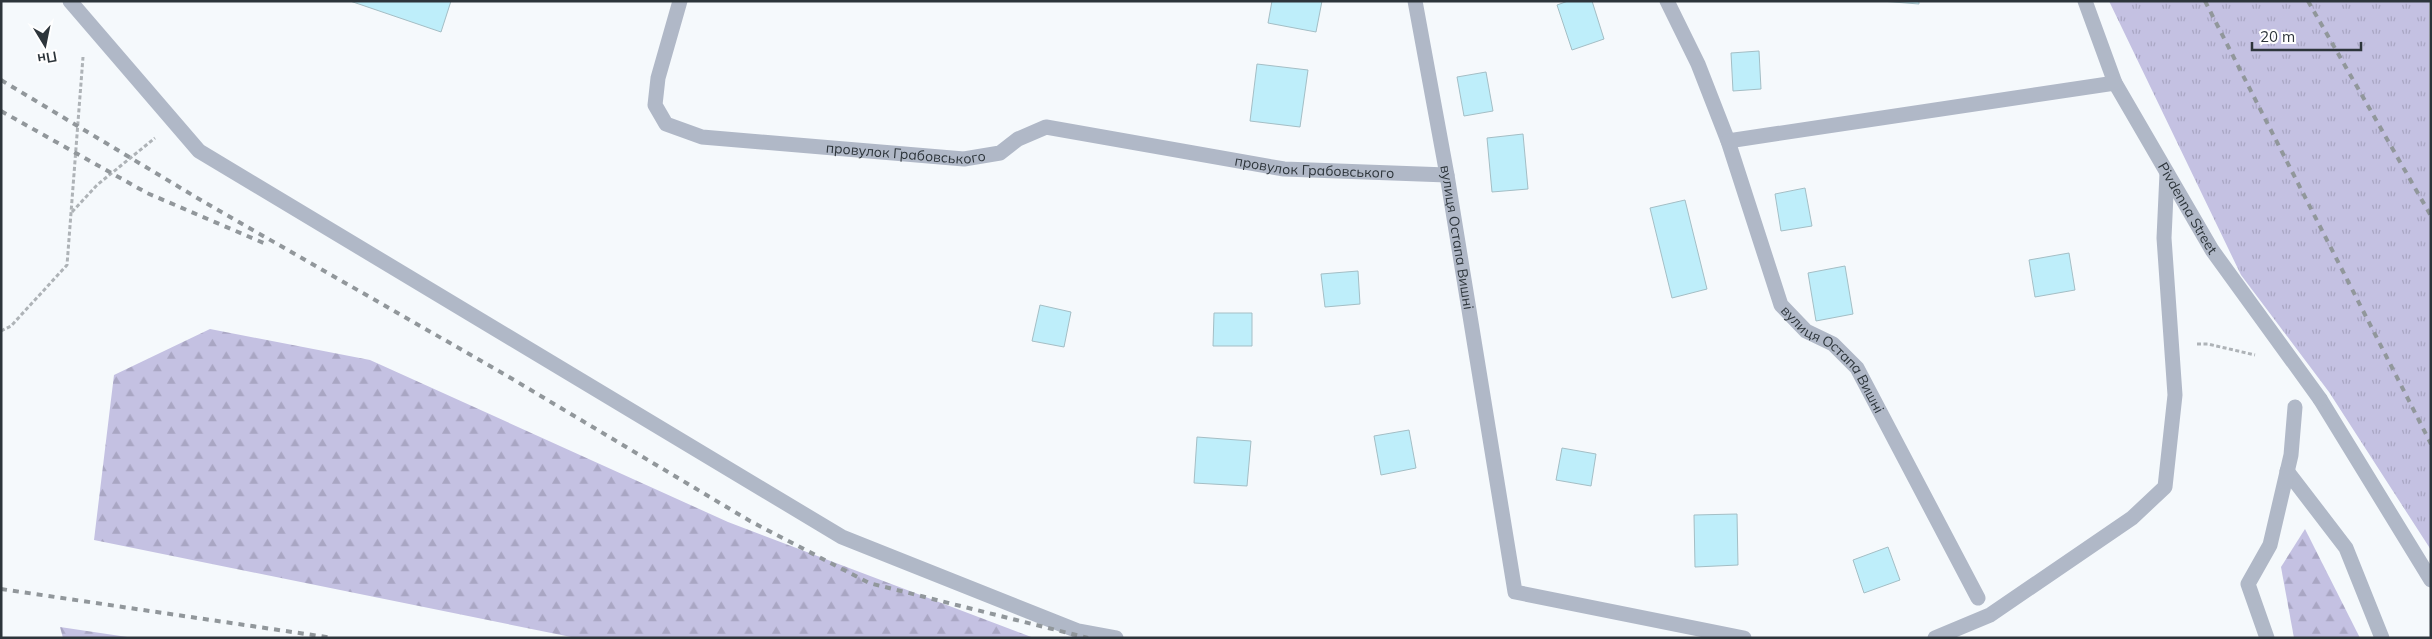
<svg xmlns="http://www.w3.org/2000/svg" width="2432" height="639" font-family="Mulish,sans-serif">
  <defs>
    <pattern id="grass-tufts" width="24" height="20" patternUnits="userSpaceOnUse" patternTransform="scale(1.25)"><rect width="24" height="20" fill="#c4c1e2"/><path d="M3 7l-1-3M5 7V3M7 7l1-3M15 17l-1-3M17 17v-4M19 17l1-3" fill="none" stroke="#a9a6c3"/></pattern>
    <pattern id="forest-firs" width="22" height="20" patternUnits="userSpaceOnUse" patternTransform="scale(1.25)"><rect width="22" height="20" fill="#c4c1e2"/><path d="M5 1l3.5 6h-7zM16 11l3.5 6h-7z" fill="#a9a6c3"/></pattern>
  </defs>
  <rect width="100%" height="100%" fill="#f5f9fc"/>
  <polygon fill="url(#grass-tufts)" points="2109,1 2429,1 2431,550 2329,392 2241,275"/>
  <g fill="url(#forest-firs)">
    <polygon points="210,329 370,360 728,522 1034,638 576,638 94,540 114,375"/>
    <polygon points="2305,529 2360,638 2294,638 2281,567"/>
    <polygon points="60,627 134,638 63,638"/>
  </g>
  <g fill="#beeefa" stroke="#a4bec5">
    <polygon points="350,1 451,1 441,32"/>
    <polygon points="1272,1 1322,1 1316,32 1268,23"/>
    <polygon points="1568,1 1592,1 1604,39 1572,50 1557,5"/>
    <polygon points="1881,1 1919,1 1919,4"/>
    <polygon points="1759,51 1761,89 1733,91 1731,53"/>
    <polygon points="1257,64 1308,70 1300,127 1250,121"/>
    <polygon points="1486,72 1493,111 1464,116 1457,77"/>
    <polygon points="1523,134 1528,189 1492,192 1487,138"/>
    <polygon points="1805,188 1812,226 1781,231 1775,194"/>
    <polygon points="1685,200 1707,289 1672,298 1650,208"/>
    <polygon points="2069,253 2075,290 2035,297 2029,260"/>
    <polygon points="1845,266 1853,314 1816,321 1808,273"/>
    <polygon points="1358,271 1360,304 1325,307 1321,274"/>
    <polygon points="1040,305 1071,312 1064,347 1032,341"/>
    <polygon points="1214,313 1252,313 1252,346 1213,346"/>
    <polygon points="1409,430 1416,468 1381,475 1374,436"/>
    <polygon points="1197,437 1251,441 1247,486 1194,483"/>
    <polygon points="1562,448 1596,454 1591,486 1556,480"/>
    <polygon points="1737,514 1738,565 1695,567 1694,515"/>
    <polygon points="1888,547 1900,580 1864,593 1853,560"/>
  </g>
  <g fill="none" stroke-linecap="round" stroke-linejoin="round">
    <g stroke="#aeb3b7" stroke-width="3" stroke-dasharray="4 2.5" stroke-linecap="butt">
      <polyline points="72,212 97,185 155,138"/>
      <polyline points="1,331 11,326 67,265 83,57"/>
      <polyline points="2197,344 2208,344 2255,355"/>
    </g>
    <g stroke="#b0b8c7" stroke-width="15">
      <polyline points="70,1 199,151 842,537 1078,631 1116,638"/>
      <polyline points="2320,399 2431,580"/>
    </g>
    <g stroke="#b0b8c7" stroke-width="15">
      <path id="s1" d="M680 1 658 78 655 105 666 124 702 137 964 159 1000 153 1018 139 1046 127 1284 169 1447 175"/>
      <path id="s2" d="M1415 1 1447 175 1515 592 1744 638"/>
      <path id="s3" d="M1667 1 1698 64 1728 141 1781 305 1806 331 1833 344 1857 368 1978 598"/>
      <path id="s4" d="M2085 1 2115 83 2212 250 2320 399"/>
      <polyline points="1728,141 2115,83"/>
      <polyline points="2287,471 2346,548 2382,638"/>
      <polyline points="1935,638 1990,615 2132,518 2165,487 2175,395 2164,238 2167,173"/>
      <polyline points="2267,638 2248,584 2270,545 2291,455 2295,407"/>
    </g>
    <g stroke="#91979b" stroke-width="4" stroke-dasharray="6 6" stroke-linecap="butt">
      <polyline points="2205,1 2431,444"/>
      <polyline points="2308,1 2431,216"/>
      <polyline points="1,80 204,202 504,374 750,521 869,583 1088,638"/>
      <polyline points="1,111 147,193 266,244"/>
      <polyline points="1,589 333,638"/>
    </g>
  </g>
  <g text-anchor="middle" stroke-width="4.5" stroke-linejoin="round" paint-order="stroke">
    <g font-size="14" fill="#2d353b" stroke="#fff">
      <text dy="5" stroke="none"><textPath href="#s1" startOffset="372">провулок Грабовського</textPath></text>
      <text dy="5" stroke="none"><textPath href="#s1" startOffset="792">провулок Грабовського</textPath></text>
      <text dy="5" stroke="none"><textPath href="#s4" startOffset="232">Pivdenna Street</textPath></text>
      <text dy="5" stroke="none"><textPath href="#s2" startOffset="240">вулиця Остапа Вишні</textPath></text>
      <text dy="5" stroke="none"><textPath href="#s3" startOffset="402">вулиця Остапа Вишні</textPath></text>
    </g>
  </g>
  <rect width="2432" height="639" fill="none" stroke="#2d353b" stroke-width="5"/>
  <g transform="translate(45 45) rotate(170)" stroke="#ffffff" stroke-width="4" paint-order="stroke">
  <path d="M0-4L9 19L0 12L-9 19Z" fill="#2d353b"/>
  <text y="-8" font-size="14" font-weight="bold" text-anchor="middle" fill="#2d353b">Пн</text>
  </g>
  <path d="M2252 42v8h109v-8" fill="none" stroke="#2d353b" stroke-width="2.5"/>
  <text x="2260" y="42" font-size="15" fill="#2d353b" stroke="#ffffff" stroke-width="4" paint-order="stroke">20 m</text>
</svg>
